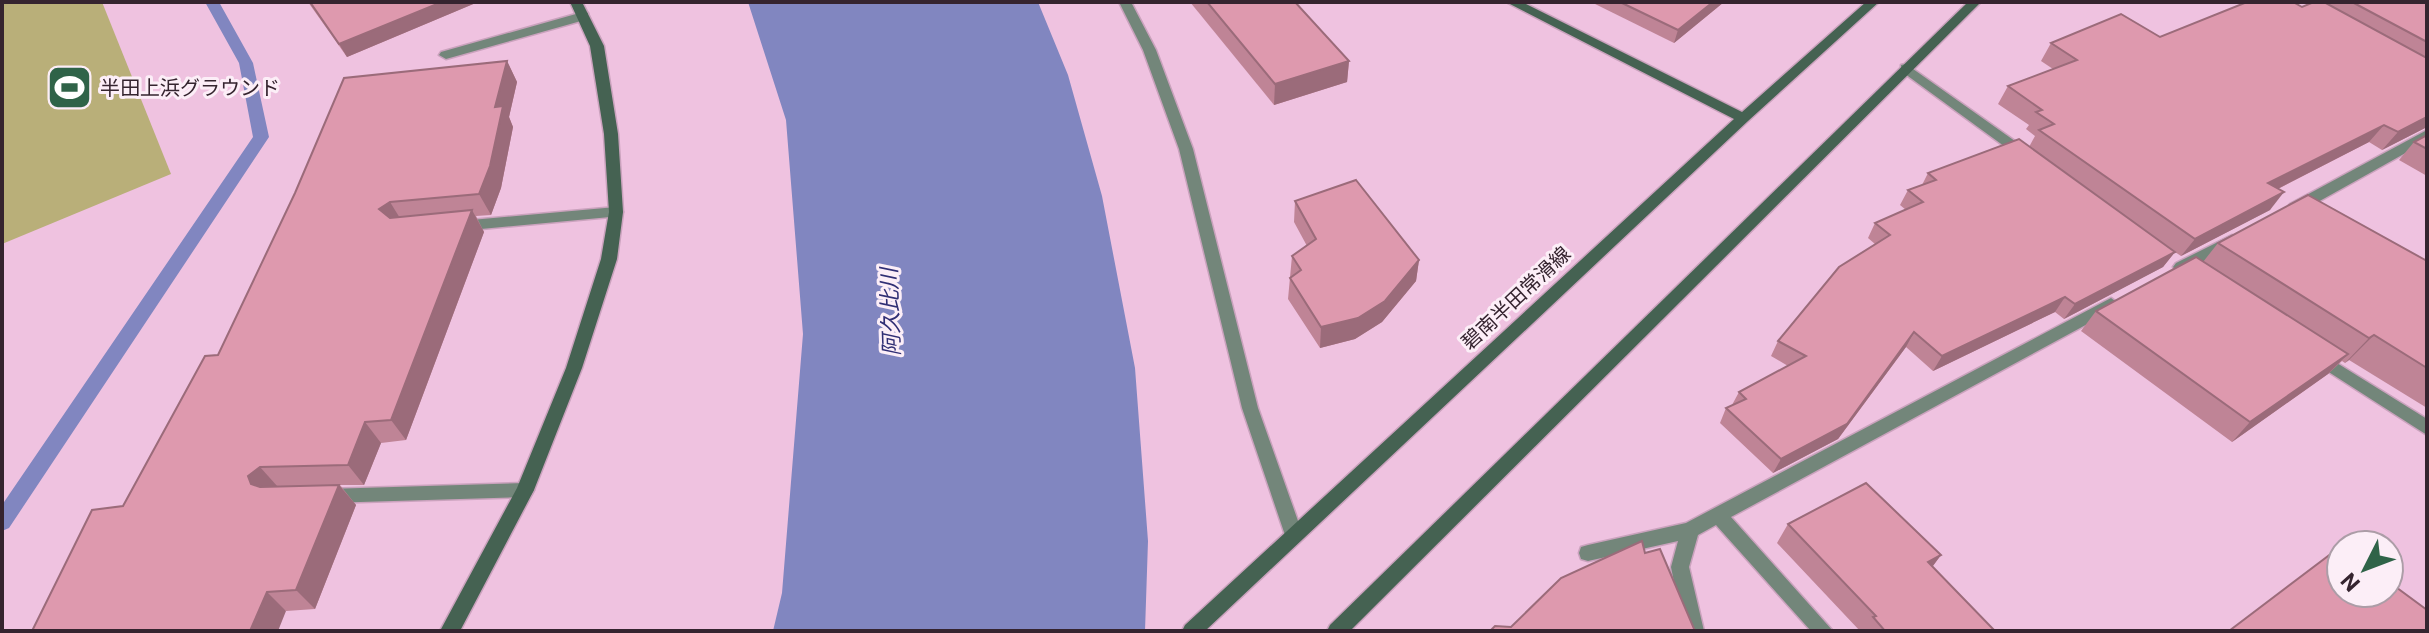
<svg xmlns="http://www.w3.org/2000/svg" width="2429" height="633" font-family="Roboto,'Noto Sans JP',sans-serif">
  <rect width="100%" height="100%" fill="#efc2e0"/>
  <polygon fill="#b9af79" points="2,2 102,2 171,174 2,244"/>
  <polygon fill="#8186c0" points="748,2 1038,2 1068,75 1102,196 1135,368 1148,541 1145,631 773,631 782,593 803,334 786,120"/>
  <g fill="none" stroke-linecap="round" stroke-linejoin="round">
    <polygon fill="#8186c0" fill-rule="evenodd" points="205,2 219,2 253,63 269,137 9,528 2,531 2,505 253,137 239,63"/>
    <defs>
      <g id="lane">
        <polygon points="583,12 588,13 588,19 446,59 439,55 441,52"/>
        <polygon points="616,207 621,208 623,212 621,216 460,231 452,226 460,221"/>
        <polygon points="525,483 531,485 534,490 531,495 525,497 327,503 321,501 318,496 321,491 327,489"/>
      </g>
      <g id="street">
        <polygon points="1119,2 1131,2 1156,50 1193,149 1258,408 1303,535 1300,541 1294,543 1288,541 1285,535 1242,408 1179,149 1143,50"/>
        <polygon points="1906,64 2029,151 2031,154 2029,157 2019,157 1901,71 1901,65"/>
        <polygon points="2427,130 2427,141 2300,212 2295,213 2288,208 2290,204"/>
        <polygon points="2232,235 2240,240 2237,244 2186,271 2176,271 2173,267 2176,263"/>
        <polygon points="2111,298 2119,304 2117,308 1731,517 1833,631 1811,631 1716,525 1698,535 1689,567 1704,631 1684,631 1671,567 1678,541 1588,561 1581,559 1579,553 1581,547 1588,545 1686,523"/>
        <polygon points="2316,350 2427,419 2427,435 2310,360 2308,356 2310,352"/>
      </g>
      <g id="secondary">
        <polygon points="570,2 582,2 604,46 618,134 623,212 617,259 582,368 534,490 460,631 440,631 517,488 566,368 601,259 609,212 604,134 590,46"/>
        <polygon points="1506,2 1522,2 1742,112 1866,2 1879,2 1748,121 1205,631 1182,631 1185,625 1734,119"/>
        <polygon points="1968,2 1981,2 1350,631 1327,631 1330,625"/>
      </g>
    </defs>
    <use href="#lane" stroke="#caa2bd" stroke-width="3"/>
    <use href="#street" stroke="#caa2bd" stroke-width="3"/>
    <use href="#secondary" stroke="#caa2bd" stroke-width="3"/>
    <use href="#lane" fill="#73867a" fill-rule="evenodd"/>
    <use href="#street" fill="#73867a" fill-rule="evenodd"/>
    <use href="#secondary" fill="#456252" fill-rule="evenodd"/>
  </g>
  <g fill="#bf8496">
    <polygon points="308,2 478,2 347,57"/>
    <polygon points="1190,2 1295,2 1349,61 1347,82 1274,105"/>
    <polygon points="1591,2 1724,2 1674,43"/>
    <polygon points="2329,2 2427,2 2427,127 2382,150 2369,142 2278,189 2270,210 2181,256 2175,252 2163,267 2064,319 2055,312 1933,371 1906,347 1838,439 1773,473 1720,423 1726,408 1732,405 1739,392 1788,366 1771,356 1778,341 1875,244 1868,238 1875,223 1906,210 1900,205 1908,190 1922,185 1928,173 2029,147 2035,136 2026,129 2029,125 1998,104 2008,86 2053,69 2041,61 2051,43 2160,37 2302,7 2328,4"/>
    <polygon points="507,61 517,82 509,117 513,127 501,188 491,215 476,216 484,232 406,440 381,443 364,485 340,485 356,505 315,609 286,611 123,506 218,355"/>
    <polygon points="2427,135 2427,176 2399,160 2414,142"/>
    <polygon points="1295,201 1419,260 1416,281 1382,322 1355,339 1320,348 1288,299 1292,256 1307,246 1294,222"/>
    <polygon points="2218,243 2427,261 2427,408 2349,360 2345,363 2342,361 2328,374 2232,442 2081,331 2096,311 2203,262"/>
    <polygon points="1788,524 1941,555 1932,567 1995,631 1860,631 1777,543"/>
  </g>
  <g fill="#9b6b7a">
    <polygon points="442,2 478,2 347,57 339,44"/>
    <polygon points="1713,2 1724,2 1674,43 1678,30"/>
    <polygon points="507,61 517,82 509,117 513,127 501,188 491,215 479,194 495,107"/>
    <polygon points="1349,61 1347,82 1274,105 1275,84"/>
    <polygon points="2427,117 2427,127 2382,150 2398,132"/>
    <polygon points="2384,125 2369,142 2254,201 2268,183"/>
    <polygon points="2284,192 2270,210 2181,256 2195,239"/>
    <polygon points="390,202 403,223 392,230 379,209"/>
    <polygon points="472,210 484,232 406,440 391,420"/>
    <polygon points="2175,252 2163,267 2064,319 2075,304"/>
    <polygon points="1419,260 1416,281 1382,322 1355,339 1320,348 1321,327"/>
    <polygon points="2065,297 2055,312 1933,371 1942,356"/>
    <polygon points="1914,332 1906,347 1838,439 1773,473 1781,459"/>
    <polygon points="2374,335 2349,360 2345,363 2369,338"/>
    <polygon points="2348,354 2328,374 2232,442 2250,422"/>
    <polygon points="365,422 381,443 364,485 348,465"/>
    <polygon points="260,467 278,487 266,495 251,484 248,476"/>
    <polygon points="339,485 356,505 315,609 296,590"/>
    <polygon points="1941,555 1927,574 1928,562"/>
    <polygon points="267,592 286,611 278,631 250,631"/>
  </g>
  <g fill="#de99ae" stroke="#9b6b7a" stroke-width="2">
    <polygon points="310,2 442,2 339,44"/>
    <polygon points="1207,2 1295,2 1349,61 1275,84"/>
    <polygon points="1620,2 1713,2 1678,30"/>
    <polygon points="2247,2 2293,2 2302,7 2314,2 2324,2 2427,58 2427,117 2398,132 2384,125 2268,183 2284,192 2195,239 2039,130 2054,124 2036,112 2042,110 2008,86 2077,60 2051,43 2121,14 2160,37"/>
    <polygon points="2352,2 2427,2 2427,42"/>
    <polygon points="507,61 495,107 503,106 490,166 479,194 390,202 379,209 390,218 472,210 391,420 365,422 348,465 260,467 248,476 251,484 260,487 339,485 296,590 267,592 250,631 32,631 92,510 123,506 205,356 218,355 295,193 344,78"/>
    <polygon points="2427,135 2427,149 2414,142"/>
    <polygon points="2019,139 2175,252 2075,304 2065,297 1942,356 1914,332 1847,424 1781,459 1726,408 1746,399 1739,392 1806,356 1778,341 1839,267 1890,235 1875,223 1923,202 1908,190 1936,180 1928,173"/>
    <polygon points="1356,180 1419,260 1385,301 1358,318 1321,327 1290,278 1301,270 1292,256 1316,239 1295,201"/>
    <polygon points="2308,195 2427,261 2427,368 2374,335 2369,338 2218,243"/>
    <polygon points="2196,257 2348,354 2250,422 2096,311"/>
    <polygon points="1866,483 1941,555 1928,562 1995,631 1885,631 1873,617 1876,616 1788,524"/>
    <polygon points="1642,541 1645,553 1660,549 1695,631 1490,631 1495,626 1511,627 1561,578"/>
    <polygon points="2340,547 2341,593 2389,593 2389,582 2427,610 2427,631 2229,631"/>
  </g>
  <defs>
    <symbol id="stadium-square" viewBox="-11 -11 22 22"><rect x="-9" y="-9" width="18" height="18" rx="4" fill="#2f6348" stroke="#fceef7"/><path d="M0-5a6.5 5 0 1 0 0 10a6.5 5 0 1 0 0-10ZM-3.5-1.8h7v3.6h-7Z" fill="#fff"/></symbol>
  </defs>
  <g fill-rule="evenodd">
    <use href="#stadium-square" x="44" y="62" width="51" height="51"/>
  </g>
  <g text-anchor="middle" stroke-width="6" stroke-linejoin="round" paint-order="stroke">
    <g font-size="20" fill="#35242f" stroke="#fceef7" text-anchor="start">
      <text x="100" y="95">半田上浜グラウンド</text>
    </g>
    <g font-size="20" fill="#35242f" stroke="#fceef7">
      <text transform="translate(1516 298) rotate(-43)" y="7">碧南半田常滑線</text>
    </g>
    <g font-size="22" font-style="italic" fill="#302e74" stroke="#fceef7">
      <text transform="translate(890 312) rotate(-92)" y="8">阿久比川</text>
    </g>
  </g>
  <rect width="2429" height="633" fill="none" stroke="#35242f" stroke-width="8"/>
  <g transform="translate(2365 569) rotate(228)"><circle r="38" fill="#fceef7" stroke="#ac9da7" stroke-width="2"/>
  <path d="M0-6L14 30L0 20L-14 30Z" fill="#2f6348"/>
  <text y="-12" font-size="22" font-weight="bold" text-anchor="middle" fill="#35242f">N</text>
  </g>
</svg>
